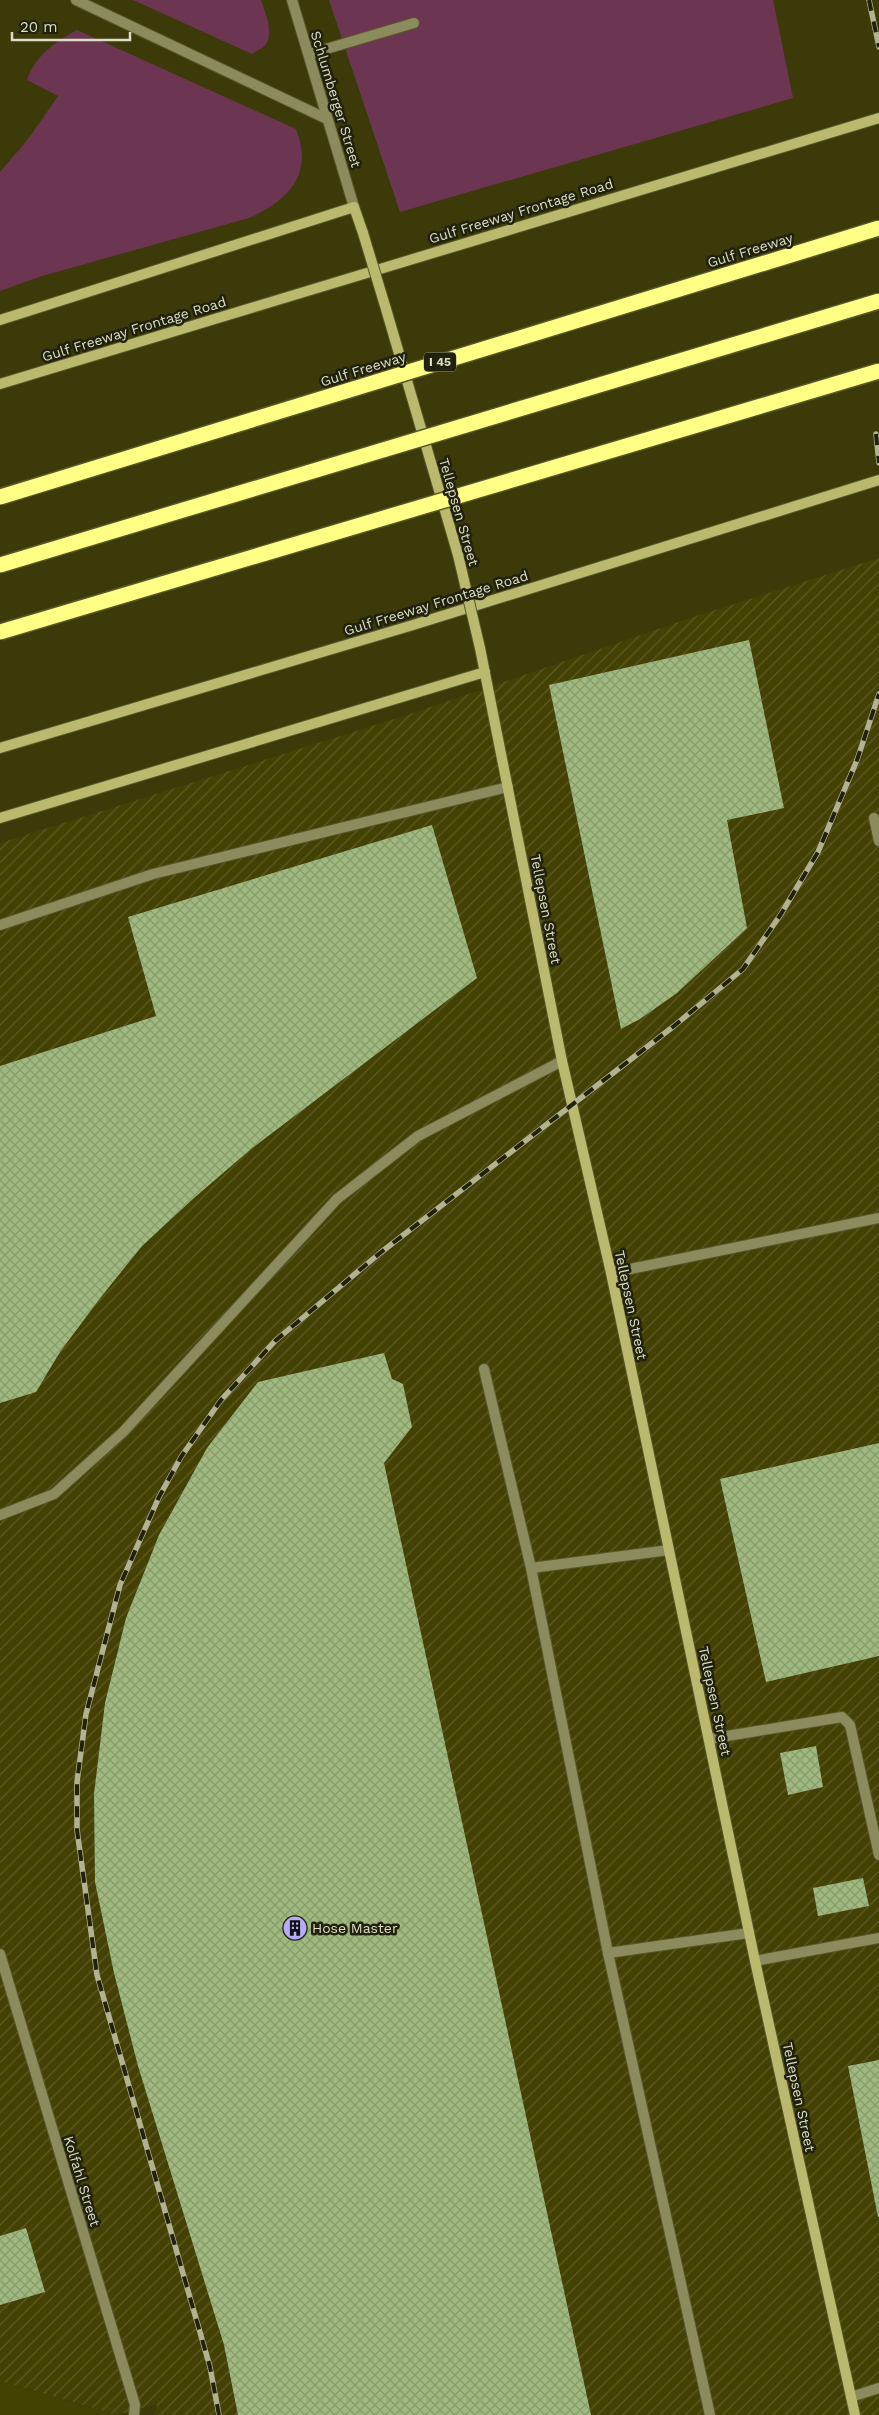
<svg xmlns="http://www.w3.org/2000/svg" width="879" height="2415" font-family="'Work Sans',sans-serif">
  <defs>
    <pattern id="industrial-furrows" width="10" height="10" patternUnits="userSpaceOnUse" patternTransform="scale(1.25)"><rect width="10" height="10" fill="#434103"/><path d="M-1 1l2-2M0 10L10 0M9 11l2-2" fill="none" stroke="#5e5c26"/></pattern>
    <pattern id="building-cross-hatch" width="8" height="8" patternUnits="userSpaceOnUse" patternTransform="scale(1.25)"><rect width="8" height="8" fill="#9fb97f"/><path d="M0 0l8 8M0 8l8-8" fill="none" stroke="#889b6e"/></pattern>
  </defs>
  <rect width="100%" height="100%" fill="#3b3a08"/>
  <polygon fill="#434103" points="0,2381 84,2406 117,2415 0,2415"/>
  <polygon fill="url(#industrial-furrows)" points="879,558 879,2415 155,2415 157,2404 117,2415 0,2381 0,843 407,715 696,616"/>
  <g fill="#6c3653">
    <path d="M133 0H261C265 12 274 32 266 44 263 48 256 51 252 54Z"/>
    <polygon points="329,0 773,0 793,98 400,212"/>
    <path d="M77 30 296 129C314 174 289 200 249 218L42 276 0 291V172L29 138 58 96 27 80C35 56 55 42 77 30Z"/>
  </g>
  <g fill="url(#building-cross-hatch)">
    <polygon points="749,640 784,808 727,820 747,928 677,993 640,1019 621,1029 549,685"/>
    <polygon points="432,825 477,978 251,1149 194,1198 142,1246 101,1297 60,1352 36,1392 0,1403 0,1066 156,1016 128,917"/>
    <polygon points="384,1353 392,1379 403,1384 412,1427 384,1463 591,2415 238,2415 224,2345 138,2066 114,1973 95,1882 94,1794 105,1703 126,1618 159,1535 207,1448 258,1382"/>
    <polygon points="879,1443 879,1656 766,1682 720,1479"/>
    <polygon points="816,1746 823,1787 788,1795 780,1753"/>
    <polygon points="863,1878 869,1906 818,1916 813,1888"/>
    <polygon points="879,2060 879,2217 878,2217 848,2066"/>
    <polygon points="26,2228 45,2292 0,2305 0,2236"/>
  </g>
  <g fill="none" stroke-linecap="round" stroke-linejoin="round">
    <defs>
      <g id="lane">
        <polyline points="76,0 327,119"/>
        <polyline points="874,818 879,841"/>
        <polyline points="0,925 153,874 508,787"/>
        <polyline points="611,1273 879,1218"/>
        <polyline points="484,1369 531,1568 608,1953 710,2415"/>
        <polyline points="0,1515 54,1494 123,1432 337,1199 418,1136 562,1061"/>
        <polyline points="531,1568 669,1550"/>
        <polyline points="709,1739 842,1717 850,1725 879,1855"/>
        <polyline points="608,1953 749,1933"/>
        <polyline points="755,1961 879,1938"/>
        <polyline points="851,2397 879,2388"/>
      </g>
      <g id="street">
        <polyline points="292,0 354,207"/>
        <polyline points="309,54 414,23"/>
        <polyline points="0,1954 135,2405 134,2415"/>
      </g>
      <g id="secondary">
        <polyline points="386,309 458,555"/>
        <polyline points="0,320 354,207 363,233"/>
        <polyline points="0,384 879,118"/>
        <polyline points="480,648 562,1061 611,1273 755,1961 855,2415"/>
        <polyline points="0,748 413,625 879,480"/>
        <polyline points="0,818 485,672"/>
      </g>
    </defs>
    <use href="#lane" stroke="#58572a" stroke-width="12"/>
    <use href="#street" stroke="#58572a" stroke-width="12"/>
    <use href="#secondary" stroke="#58572a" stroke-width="12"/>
    <use href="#lane" stroke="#8b8b5d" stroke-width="10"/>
    <use href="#street" stroke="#8b8b5d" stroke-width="10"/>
    <use href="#secondary" stroke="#bab96e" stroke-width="10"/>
    <defs>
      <g id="rail">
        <polyline points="869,0 879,47"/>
        <polyline points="876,434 879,463"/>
        <polyline points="219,2415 210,2367 97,1975 77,1830 77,1782 86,1714 120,1585 159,1497 181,1457 221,1400 275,1341 380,1253 674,1026 743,969 781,914 818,852 857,760 879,694"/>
      </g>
    </defs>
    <use href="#rail" stroke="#b2b293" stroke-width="5.5"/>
    <use href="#rail" stroke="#21210d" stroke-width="4" stroke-dasharray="11" stroke-linecap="butt"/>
    <defs>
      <g id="secondary-bridge">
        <polyline points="363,233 386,309"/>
        <polyline points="458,555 480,648"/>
      </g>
      <g id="highway-bridge">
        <polyline points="0,497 879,228"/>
        <polyline points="0,565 879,301"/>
        <polyline points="0,632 879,371"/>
      </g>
    </defs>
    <use href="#secondary-bridge" stroke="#58572a" stroke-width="12" stroke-linecap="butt"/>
    <use href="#highway-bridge" stroke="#58572a" stroke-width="18" stroke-linecap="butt"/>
    <use href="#secondary-bridge" stroke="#bab96e" stroke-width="10"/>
    <use href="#highway-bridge" stroke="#fffe84" stroke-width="15"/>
  </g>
  <defs>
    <symbol id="building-disc" viewBox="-11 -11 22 22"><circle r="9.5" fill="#b4acf9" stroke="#21210d"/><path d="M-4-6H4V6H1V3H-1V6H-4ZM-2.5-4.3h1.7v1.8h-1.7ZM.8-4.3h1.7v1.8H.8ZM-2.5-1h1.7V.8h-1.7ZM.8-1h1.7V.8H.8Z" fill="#111"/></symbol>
  </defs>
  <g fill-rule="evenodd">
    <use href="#building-disc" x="281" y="1914" width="28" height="28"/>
  </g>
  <g text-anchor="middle" stroke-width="5" stroke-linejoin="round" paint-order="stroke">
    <rect fill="#21210d" stroke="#a4a58d" stroke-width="1" x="424" y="352.5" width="32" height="19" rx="4"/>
    <g font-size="12" font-weight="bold" fill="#dcddc4">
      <text x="440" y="366">I 45</text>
    </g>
    <g font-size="14" fill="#dcddc4" stroke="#21210d">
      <text transform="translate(336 99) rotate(73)" y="5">Schlumberger Street</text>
      <text transform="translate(521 211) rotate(-17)" y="5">Gulf Freeway Frontage Road</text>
      <text transform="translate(750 250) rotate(-17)" y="5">Gulf Freeway</text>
      <text transform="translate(134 329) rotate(-17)" y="5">Gulf Freeway Frontage Road</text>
      <text transform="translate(363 369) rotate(-17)" y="5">Gulf Freeway</text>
      <text transform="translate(459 512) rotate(74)" y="5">Tellepsen Street</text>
      <text transform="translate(436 603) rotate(-17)" y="5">Gulf Freeway Frontage Road</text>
      <text transform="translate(546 909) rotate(79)" y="5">Tellepsen Street</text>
      <text transform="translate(631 1305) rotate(78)" y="5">Tellepsen Street</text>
      <text transform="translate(715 1701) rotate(78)" y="5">Tellepsen Street</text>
      <text transform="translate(799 2097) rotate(78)" y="5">Tellepsen Street</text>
      <text transform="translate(82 2181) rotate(73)" y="5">Kolfahl Street</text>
    </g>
    <g font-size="14" fill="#dcddc4" stroke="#21210d" text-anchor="start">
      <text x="312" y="1933">Hose Master</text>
    </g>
  </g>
  <path d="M12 32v8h118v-8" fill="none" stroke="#dcddc4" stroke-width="2.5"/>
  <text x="20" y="32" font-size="15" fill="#dcddc4" stroke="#21210d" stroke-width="4" paint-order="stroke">20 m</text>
</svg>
